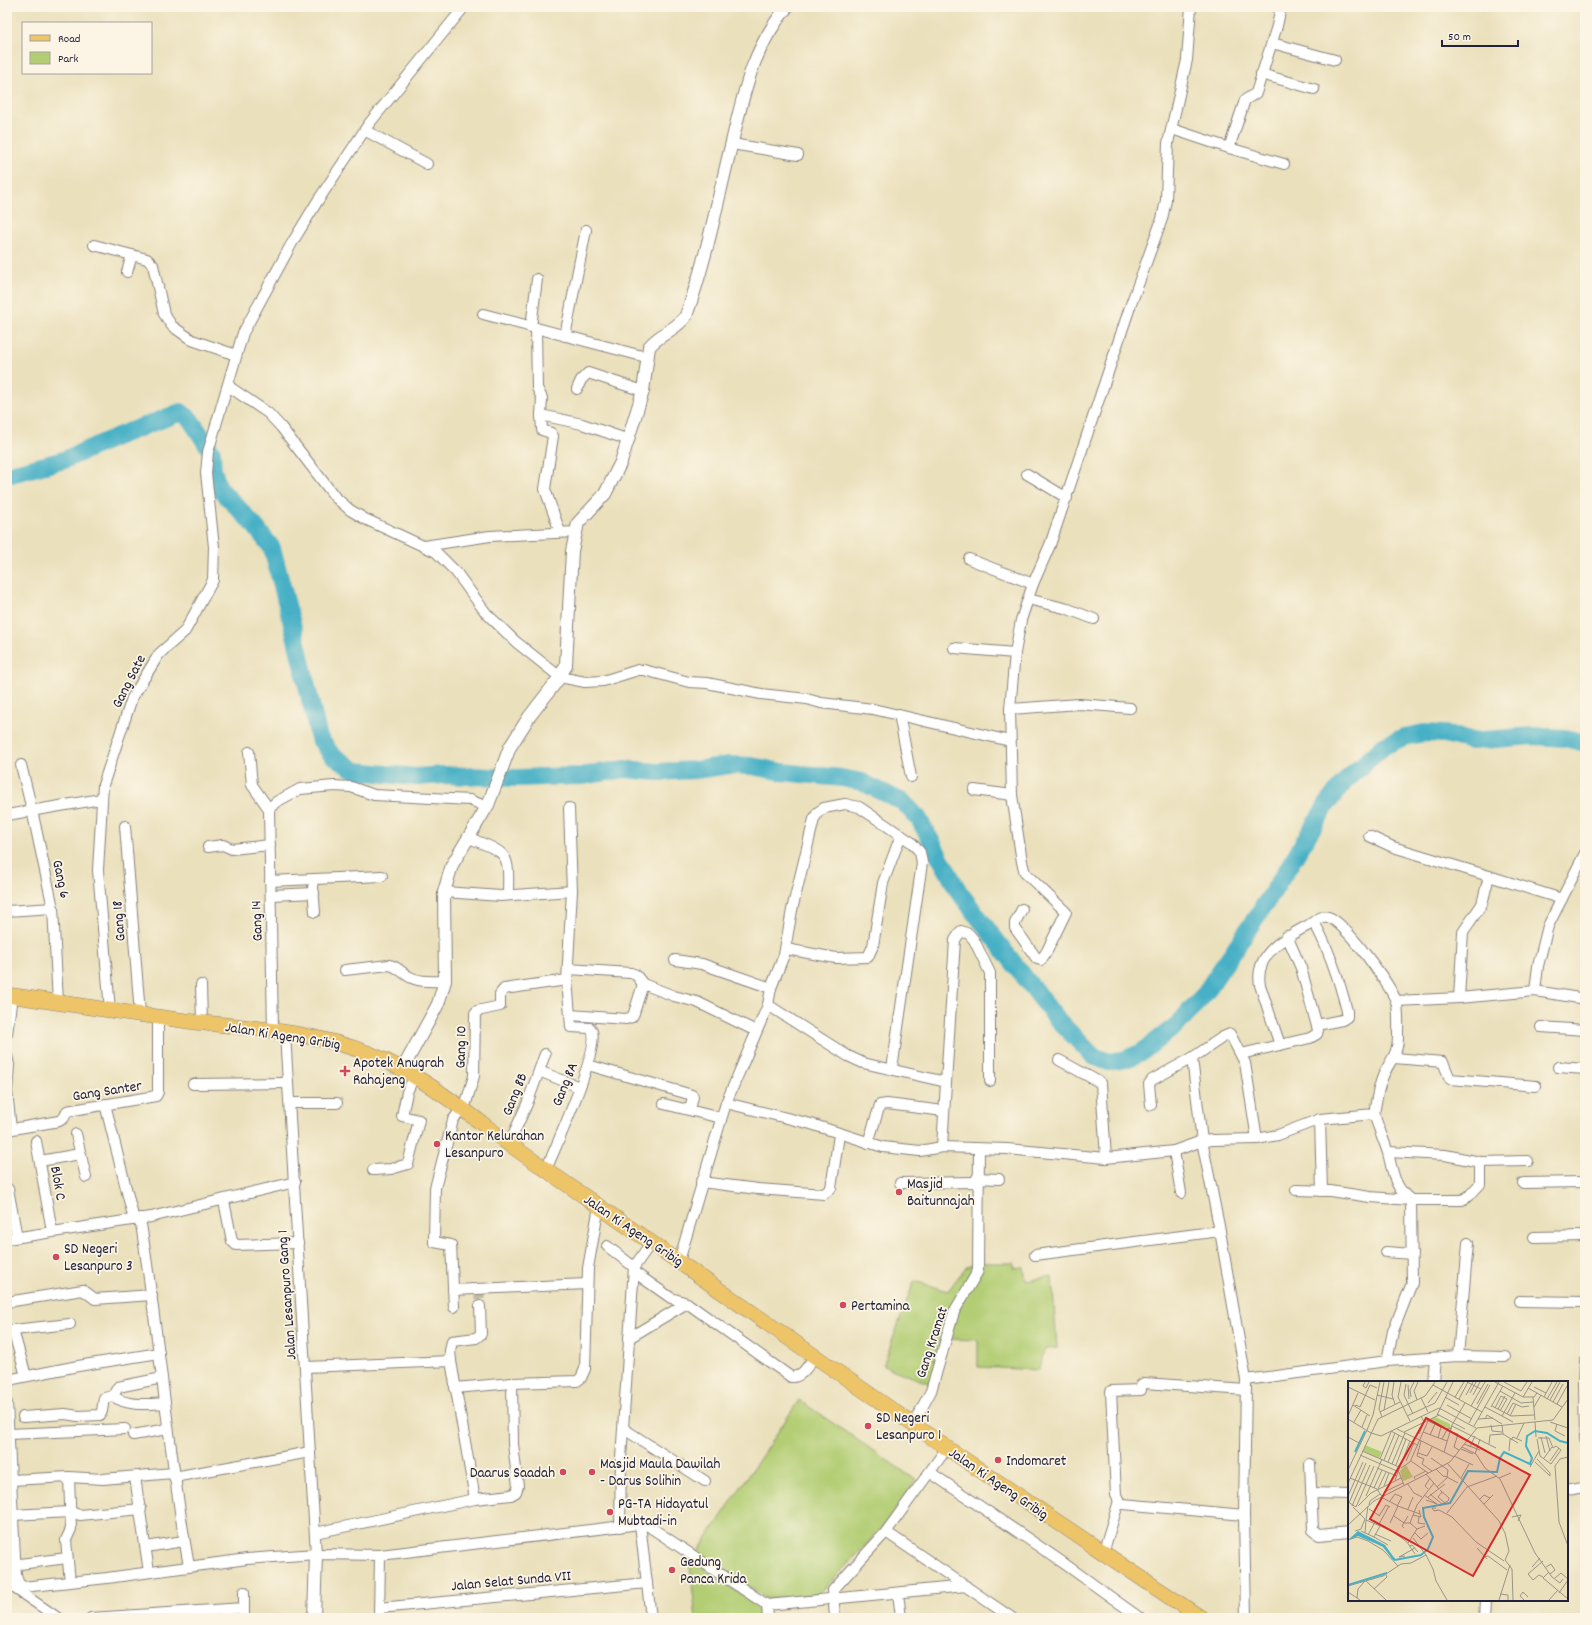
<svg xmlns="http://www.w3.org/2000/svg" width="1592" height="1625" font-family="Dekko,sans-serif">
  <rect width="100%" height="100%" fill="#fcf5e5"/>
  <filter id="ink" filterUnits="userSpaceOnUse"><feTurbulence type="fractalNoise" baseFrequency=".025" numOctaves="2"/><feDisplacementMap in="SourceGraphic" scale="8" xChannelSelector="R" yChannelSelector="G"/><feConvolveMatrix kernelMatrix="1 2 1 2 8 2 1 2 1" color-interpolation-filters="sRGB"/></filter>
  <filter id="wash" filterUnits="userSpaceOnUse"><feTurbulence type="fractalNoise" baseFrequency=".012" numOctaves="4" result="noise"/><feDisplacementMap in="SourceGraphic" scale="16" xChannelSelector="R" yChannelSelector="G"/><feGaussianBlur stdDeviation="0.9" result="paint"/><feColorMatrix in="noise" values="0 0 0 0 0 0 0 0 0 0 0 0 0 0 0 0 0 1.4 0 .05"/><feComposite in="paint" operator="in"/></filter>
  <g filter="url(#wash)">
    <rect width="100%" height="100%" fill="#eae0bc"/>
    <g fill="#b2cd73" stroke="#6a7857">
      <polygon points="977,1263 931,1384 883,1366 914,1281 948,1291 965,1268"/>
      <polygon points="981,1263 1014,1263 1014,1268 1024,1267 1026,1281 1052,1276 1057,1348 1047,1349 1042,1355 1039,1370 978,1367 978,1340 948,1339 955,1316"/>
      <polygon points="799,1400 916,1480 883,1527 820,1593 815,1595 767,1599 697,1553"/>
      <polygon points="7,1429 16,1586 7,1579"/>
      <polygon points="689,1558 758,1606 760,1618 696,1618"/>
    </g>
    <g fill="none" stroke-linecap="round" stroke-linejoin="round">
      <polyline stroke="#47b0c6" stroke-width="18" points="7,475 64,460 118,436 181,412 190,419 212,452 213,470 219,488 254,525 272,548 296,639 319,738 332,755 356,771 416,777 445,775 517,778 545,777 582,776 625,769 657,772 696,770 729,765 752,766 782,772 842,778 862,782 903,802 919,819 959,892 1056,1018 1093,1056 1109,1062 1126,1059 1142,1052 1178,1024 1203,996 1273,892 1329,801 1347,779 1384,746 1404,737 1424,733 1445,734 1472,741 1533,736 1565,738 1585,743"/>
    </g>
  </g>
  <g filter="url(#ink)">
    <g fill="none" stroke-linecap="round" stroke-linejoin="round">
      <polyline stroke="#c2baa2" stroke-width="10" stroke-dasharray="10 5" stroke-linecap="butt" points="479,1289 480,1306"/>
      <defs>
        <g id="minor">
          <polyline points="1272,43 1335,60"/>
          <polyline points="1261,74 1314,89"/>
          <polyline points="1172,129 1229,148 1284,164"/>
          <polyline points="366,131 427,164"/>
          <polyline points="732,144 798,155"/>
          <polyline points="1229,148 1245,100 1256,93 1277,26 1281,7"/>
          <polyline points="94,245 147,259 153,265 164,314 172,326 192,340 236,355"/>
          <polyline points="127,272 132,255"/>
          <polyline points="483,314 646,357"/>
          <polyline points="531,327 537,279"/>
          <polyline points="536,328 537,388 542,398 541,415 582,424 629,440"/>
          <polyline points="565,336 586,230"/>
          <polyline points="228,386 268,413 281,427 335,497 350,510 365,519 436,552 456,572 486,613 516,642 560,677 585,682 603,681 638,670 644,670 689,682 707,683 761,694 807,699 821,703 873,709 1010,741"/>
          <polyline points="577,389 581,380 588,373 643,391"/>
          <polyline points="541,415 542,430 551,433 553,436 545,489 560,532"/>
          <polyline points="1027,474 1067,498"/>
          <polyline points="424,546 490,536 576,532"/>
          <polyline points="969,559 1033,584"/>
          <polyline points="1028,599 1068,609 1094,619"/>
          <polyline points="954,648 1015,653"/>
          <polyline points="1010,709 1079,704 1130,708"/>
          <polyline points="899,714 911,777"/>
          <polyline points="249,752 252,785 269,809"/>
          <polyline points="21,765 32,810 53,908 58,1002"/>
          <polyline points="974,790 1012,795"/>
          <polyline points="269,809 276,802 300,789 334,786 351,787 374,795 470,800 487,807"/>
          <polyline points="269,809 273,1031"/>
          <polyline points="7,815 101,799"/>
          <polyline points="125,826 140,1014"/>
          <polyline points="1369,836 1393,847 1489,876 1482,904 1463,932 1459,998"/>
          <path d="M469 838C509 854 509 852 508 895"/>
          <polyline points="208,847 223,845 232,849 270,845"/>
          <polyline points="1489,876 1562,899"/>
          <polyline points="270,881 382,876"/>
          <polyline points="313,887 315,912"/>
          <polyline points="444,892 501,896 572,891"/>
          <polyline points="271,895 314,893"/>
          <polyline points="1022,909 1015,923 1015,928 1037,959 1041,960 1047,951 1066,912 1025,873 1022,862 1012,795 1010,709 1015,653 1021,620 1033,584 1050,545 1130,307 1162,219 1166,200 1168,143 1187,60 1191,7"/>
          <polyline points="7,911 53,908"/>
          <path d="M1314 922C1330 951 1339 979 1347 1011V1017L1342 1020 1317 1025"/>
          <polyline points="786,949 836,958 868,957 873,946 883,883 901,835"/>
          <polyline points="675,960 702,964 771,988 768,1005 848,1056 863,1063 946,1082"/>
          <polyline points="568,969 631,973 636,975 643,984 674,996 697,1002 756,1031"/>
          <path d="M345 970 389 965C397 966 401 972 408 976 419 983 433 981 445 981"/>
          <polyline points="201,985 202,1022"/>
          <polyline points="771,988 784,955 792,910 814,819 818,812 824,808 845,804 859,807 911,842 920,852 922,863 892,1069"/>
          <polyline points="1535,991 1538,966 1548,926 1585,853"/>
          <polyline points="1396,1001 1459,998 1535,991 1585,999"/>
          <polyline points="110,1010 98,870 103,785 132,698 159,654 185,631 213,580 214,547 206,473 208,452 243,333 292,243 317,202 368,125 464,7"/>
          <polyline points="570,1015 626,1019 632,1017 634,1013 643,984"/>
          <polyline points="1541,1027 1585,1030"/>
          <polyline points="285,1033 316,1554"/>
          <polyline points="7,1034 12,996"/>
          <path d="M1280 1045 1260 985C1254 953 1286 937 1309 925 1315 921 1321 915 1328 917 1343 920 1391 986 1396 1001 1399 1010 1398 1025 1398 1034 1399 1054 1390 1060 1383 1076 1378 1088 1376 1102 1374 1114"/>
          <polyline points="1241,1054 1310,1038 1317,1034 1318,1030 1301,968 1287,936"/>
          <polyline points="7,1056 9,1065 7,1091 11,1129"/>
          <polyline points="1192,1058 1202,1141 1220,1231 1246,1380 1244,1515 1246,1618"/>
          <polyline points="1394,1058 1443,1062 1450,1079 1536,1086"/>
          <polyline points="1059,1060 1101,1083 1106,1158"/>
          <polyline points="588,1065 692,1095 693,1097 690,1110"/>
          <polyline points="1558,1067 1585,1069"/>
          <polyline points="539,1071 579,1087"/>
          <polyline points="193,1084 288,1083"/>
          <polyline points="290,1103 337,1103"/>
          <path d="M726 1103 811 1124 883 1147 920 1151 942 1147 1007 1149 1106 1158 1174 1151 1202 1141 1212 1140 1257 1139 1278 1135 1320 1119 1374 1114C1378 1127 1384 1140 1388 1153 1393 1172 1394 1188 1411 1200"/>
          <polyline points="105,1104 134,1220"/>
          <polyline points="664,1104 721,1118"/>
          <polyline points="1151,1105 1149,1084 1152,1080 1192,1058 1223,1037 1230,1034 1245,1063 1257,1139"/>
          <polyline points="1320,1119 1322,1191"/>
          <polyline points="7,1130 59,1121 64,1118 67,1111 156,1096 158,1092 158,1016"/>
          <polyline points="76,1134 86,1177"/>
          <polyline points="36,1141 52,1231"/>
          <polyline points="868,1143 880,1105 887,1104 944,1111"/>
          <polyline points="509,1144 527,1104 545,1054"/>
          <polyline points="942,1147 955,940 961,931 969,934 974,940 990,973 990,1081"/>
          <polyline points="1174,1151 1181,1193"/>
          <polyline points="1388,1152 1445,1155 1480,1162 1528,1161"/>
          <polyline points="40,1161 80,1154"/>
          <polyline points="373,1170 391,1169 408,1164 419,1120 402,1116 407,1092 414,1077"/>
          <path d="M546 1170C554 1150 605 1040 590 1028L571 1027 567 980"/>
          <polyline points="977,1178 999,1179"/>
          <polyline points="701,1182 758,1189 824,1194 831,1188 839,1135"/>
          <polyline points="900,1183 977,1182"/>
          <polyline points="1523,1183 1585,1182"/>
          <polyline points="8,1189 17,1237"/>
          <polyline points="1296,1190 1330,1191 1370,1197 1411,1200 1462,1200 1469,1196 1480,1184 1480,1162"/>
          <polyline points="224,1201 232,1241 236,1245 298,1243"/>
          <path d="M140 1218C159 1334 168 1451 189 1566"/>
          <polyline points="1534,1237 1585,1236"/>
          <polyline points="7,1239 151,1217 295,1182"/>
          <polyline points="607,1246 634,1267"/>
          <polyline points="1386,1252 1412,1254"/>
          <polyline points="1035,1255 1220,1231"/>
          <polyline points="679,1261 726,1103 768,1005"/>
          <path d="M634 1272 671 1298 687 1303 791 1377C802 1378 809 1364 815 1356"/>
          <polyline points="453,1290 587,1284"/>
          <polyline points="1519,1301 1585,1302"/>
          <polyline points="7,1302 83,1290 95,1299 152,1295"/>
          <polyline points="454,1307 451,1245 434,1242 435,1188 453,1120 466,1103 474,1076 475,1013 477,1011 500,1006 500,994 504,989 567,980 572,891 569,808"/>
          <polyline points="13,1330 70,1324"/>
          <polyline points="8,1331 13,1330 26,1376"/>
          <polyline points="629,1338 687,1303"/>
          <polyline points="1458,1356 1468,1243"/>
          <polyline points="451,1361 450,1351 452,1341 476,1338 481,1334 480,1306"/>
          <polyline points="1387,1361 1393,1331 1412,1283 1411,1200"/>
          <polyline points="1585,1362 1584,1383 1585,1440"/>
          <polyline points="306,1367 451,1361 475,1499"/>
          <polyline points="1246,1380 1387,1361 1458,1356 1505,1357"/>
          <polyline points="1433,1382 1435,1358"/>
          <polyline points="7,1383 13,1379 78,1366 159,1353"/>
          <polyline points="455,1388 512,1383"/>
          <path d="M113 1396C128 1407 148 1404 165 1403"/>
          <polyline points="7,1403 16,1576 19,1584 23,1587 107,1578 247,1559 316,1554 380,1555 640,1524 647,1525 767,1605"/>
          <polyline points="23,1417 65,1414 78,1416 100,1415 102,1411 104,1398 113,1396 118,1387 162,1378"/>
          <polyline points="913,1424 931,1391 954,1312 978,1271 979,1149"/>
          <polyline points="624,1429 705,1481"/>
          <polyline points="9,1434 125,1429"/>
          <polyline points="133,1435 168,1429"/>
          <polyline points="1310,1464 1313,1530 1319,1535 1349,1532"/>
          <polyline points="931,1473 1062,1562 1140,1618"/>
          <polyline points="69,1477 71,1529 66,1540 70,1582"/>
          <polyline points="135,1477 149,1572"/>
          <polyline points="174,1477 310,1452"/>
          <polyline points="11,1480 69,1477 103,1479 173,1473"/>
          <polyline points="1567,1490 1585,1487"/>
          <polyline points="1311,1493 1349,1494"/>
          <polyline points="12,1515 70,1512 80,1515 141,1509"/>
          <polyline points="1244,1515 1123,1504 1119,1501 1116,1495 1111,1391 1141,1390 1141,1385 1144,1383 1246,1390"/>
          <polyline points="640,1524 651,1618"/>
          <polyline points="620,1527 621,1458 634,1267 651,1243"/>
          <polyline points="886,1532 1012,1618"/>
          <polyline points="315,1533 475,1499 511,1495 516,1492 518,1486 513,1444 512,1383 577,1381 581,1378 585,1369 588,1268 599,1206"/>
          <polyline points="146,1547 184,1541"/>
          <polyline points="1103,1553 1119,1501"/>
          <polyline points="20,1564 67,1558"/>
          <polyline points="7,1583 58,1618"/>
          <polyline points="244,1592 244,1618"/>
          <polyline points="898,1593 901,1618"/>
          <polyline points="379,1608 647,1583"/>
          <polyline points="91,1618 244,1608"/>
          <polyline points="379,1618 380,1555"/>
          <polyline points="768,1618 767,1605 966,1586"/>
          <polyline points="835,1618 833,1590 886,1532 947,1448"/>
          <polyline points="1485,1618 1486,1600"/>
        </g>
        <g id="tertiary">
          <path d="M402 1070 438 1004 445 981 444 892 452 865 488 805 510 747 529 717 560 677 566 665 572 551 578 523 605 494 621 462 643 391 649 347C659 334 676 330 686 316 706 261 717 203 731 146 744 93 751 51 787 7"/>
          <polyline points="314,1618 316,1554"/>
        </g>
        <path id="primary" d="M7 995C70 1004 132 1014 195 1022 253 1028 315 1032 370 1054 421 1074 465 1111 509 1144L947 1448 1201 1618"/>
      </defs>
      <use href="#minor" stroke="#86817c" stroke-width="12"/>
      <use href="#tertiary" stroke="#86817c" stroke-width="14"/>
      <use href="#primary" stroke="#86817c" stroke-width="16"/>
      <use href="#minor" stroke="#fff" stroke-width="10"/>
      <use href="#tertiary" stroke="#fff" stroke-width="12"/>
      <use href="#primary" stroke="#eec469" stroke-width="15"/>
    </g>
  </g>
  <g fill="#d1495b" stroke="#fcf5e5" stroke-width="1.5">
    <path d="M343 1065h4v4h4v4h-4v4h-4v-4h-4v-4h4z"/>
    <circle cx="437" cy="1144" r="4"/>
    <circle cx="899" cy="1192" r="4"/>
    <circle cx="56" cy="1257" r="4"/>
    <circle cx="843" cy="1305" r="4"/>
    <circle cx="868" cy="1426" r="4"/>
    <circle cx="998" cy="1460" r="4"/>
    <circle cx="563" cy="1472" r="4"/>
    <circle cx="592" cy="1472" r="4"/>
    <circle cx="610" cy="1512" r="4"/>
    <circle cx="672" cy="1570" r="4"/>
  </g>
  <g text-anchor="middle" stroke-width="3.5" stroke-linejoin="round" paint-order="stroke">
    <g font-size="15" fill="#22223b" stroke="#fcf5e5">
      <text transform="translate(128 681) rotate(-63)" y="5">Gang Sate</text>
      <text transform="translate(62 879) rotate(78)" y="5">Gang 6</text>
      <text transform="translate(118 921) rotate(-95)" y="5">Gang 18</text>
      <text transform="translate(256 921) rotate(-92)" y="5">Gang 14</text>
      <text transform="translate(283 1035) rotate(9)" y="5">Jalan Ki Ageng Gribig</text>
      <text transform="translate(460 1047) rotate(-89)" y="5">Gang 10</text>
      <text transform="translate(564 1084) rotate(-68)" y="5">Gang 8A</text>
      <text transform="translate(107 1090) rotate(-9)" y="5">Gang Santer</text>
      <text transform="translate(514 1094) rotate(-68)" y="5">Gang 8B</text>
      <text transform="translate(59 1183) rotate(80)" y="5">Blok C</text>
      <text transform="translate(634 1230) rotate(34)" y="5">Jalan Ki Ageng Gribig</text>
      <text transform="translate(286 1295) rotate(-94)" y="5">Jalan Lesanpuro Gang 1</text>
      <text transform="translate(931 1342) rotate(-72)" y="5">Gang Kramat</text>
      <text transform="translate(999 1483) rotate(34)" y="5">Jalan Ki Ageng Gribig</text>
      <text transform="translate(511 1580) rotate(-5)" y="5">Jalan Selat Sunda VII</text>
    </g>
    <g font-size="15" fill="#22223b" stroke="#fcf5e5" text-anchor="start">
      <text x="353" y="1067">Apotek Anugrah<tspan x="353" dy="17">Rahajeng</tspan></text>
      <text x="445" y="1140">Kantor Kelurahan<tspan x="445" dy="17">Lesanpuro</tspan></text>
      <text x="907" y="1188">Masjid<tspan x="907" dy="17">Baitunnajah</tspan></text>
      <text x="64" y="1253">SD Negeri<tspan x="64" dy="17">Lesanpuro 3</tspan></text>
      <text x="851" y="1310">Pertamina</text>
      <text x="876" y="1422">SD Negeri<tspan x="876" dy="17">Lesanpuro 1</tspan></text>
      <text x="1006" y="1465">Indomaret</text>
      <text x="600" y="1468">Masjid Maula Dawilah<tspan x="600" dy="17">- Darus Solihin</tspan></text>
      <text x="555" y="1477" text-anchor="end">Daarus Saadah</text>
      <text x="618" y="1508">PG-TA Hidayatul<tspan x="618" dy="17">Mubtadi-in</tspan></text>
      <text x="680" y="1566">Gedung<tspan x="680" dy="17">Panca Krida</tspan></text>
    </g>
  </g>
  <g transform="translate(1348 1381)">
    <rect width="220" height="220" fill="#eae0bc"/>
    <path d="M87 36 102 43 103 48 80 40ZM17 64 34 71 31 77 15 70ZM58 84 65 96 55 100 52 90Z" fill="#b2cd73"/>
    <path d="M10 150 37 164 47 178 45 179 35 166 29 163 10 155 0 159Z" fill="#47b0c6"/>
    <path fill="none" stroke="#47b0c6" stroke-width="2" d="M7 71 17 50M45 177 47 179 73 174 80 168 85 156 76 136 75 127 102 122 120 90 149 91 152 77 156 71 182 83 184 77 178 65 179 55 187 50 199 52 212 60 220 62M0 204 39 192"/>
    <path fill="none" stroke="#9a9488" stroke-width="1" d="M17 1 15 5 18 7 21 1M46 1 44 14 47 23M53 1 50 16 62 40M119 1 133 8M147 1 175 16H186L189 12M156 1 173 10 179 1M58 3 56 14 65 33M60 4 61 18M85 4 134 31M0 6 27 19M186 6 198 12M180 7 214 26M152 10 173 22 185 21M122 12 128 1M29 14 45 18M118 14 125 1M125 14 132 1M17 15 22 4 29 7M63 16 62 9 66 1M97 16 111 24M107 16 116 1M175 16 184 1M185 16 187 39M196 16 204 1M73 17 80 31M111 18 120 1M199 18 209 1M69 19 66 10 70 1M202 19 212 1M205 21 215 3M80 22 89 11M129 23 140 3M209 23 219 5M5 24 22 35M99 24 124 38M123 25 137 1M144 25 163 35 186 34M7 26 8 24 12 26 17 15M137 26 154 35 167 12M143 26 155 5M186 26 193 14M147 27 153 15 159 18 152 30M150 28 157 15M36 29 41 1M32 31 52 21M89 33 117 48M159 33 165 22 174 26 181 25M89 34 105 1M0 35 10 12M59 35 87 22 99 1M154 35 165 41M162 35 168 23M34 36 31 28 36 1M0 38 23 52 33 55 91 27 128 47M130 38 145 37M137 38 139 34 154 43M6 41 13 29M187 41 188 56M202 41 220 47M121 42 142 4M209 43 207 50 217 55M143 44 144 50 154 51M154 44 155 53 170 62M104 45 148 67M126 45 151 1M14 46 19 34M49 48 106 76M19 49 25 34 32 1M43 50 69 64M56 51 91 34M75 51 99 60M103 51 110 53 106 66 111 69M71 53 76 41 73 35M82 54 87 43M198 55 202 70M0 56 11 62M193 56 197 72M169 57 176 42M190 57H201L205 67M94 58 100 47 104 48M189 58 192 75 203 83 213 69 208 65 205 67M163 59 165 56 174 60M73 60 69 75 76 78 74 83 84 90M116 63 132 69M141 63 142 54 155 53M114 66 128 73 137 87 152 98 187 172 204 196 212 202 215 198M122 66 127 55M113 68 125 73M14 70 51 86M161 70 162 58M96 71 104 44 117 22M70 72 79 75 84 66M127 73 132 58M12 74 51 91 56 104M106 75 125 84M220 76 212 78 207 85 211 141 220 165M83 77 100 89 99 96 110 102M196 77 204 66M32 78 43 51M36 79 47 52M58 80 66 62M63 80 80 92M202 80 211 67M40 81 51 54M187 81 202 95V92L189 78M99 82 151 140 157 152 161 170 157 179 164 188 165 219M44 83 57 52M48 84 58 58M182 86 191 70M29 87 49 95M53 87 62 81 80 40 93 46 90 57M88 88 95 95 99 96M0 89 19 49M78 93 91 108M2 97 29 108 35 117 50 125 72 133M113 97 121 83M151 97 163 92M67 98 66 96 78 90M47 99 62 60M0 102 30 38 77 15 87 1M59 102 66 112 74 116M36 105 41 92M89 106 100 96M26 107 34 89M30 108 38 91M80 108 77 105 82 97M36 111 55 102M94 111 90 116 97 122M82 113 94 123 100 120 101 117 92 109M76 114 89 123 78 119M0 115 15 81M18 115 34 78M80 116 97 103M131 119 136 114 142 117M42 120 47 113 54 116 49 125M0 121 8 126 26 85M1 122 18 82M136 123 145 114M21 124 22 120 32 113M4 125 22 84M10 125 23 112 53 97M20 125 18 139 44 150 59 161 67 173M5 126 17 138 13 148 7 150M88 127H84L86 130 91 129 104 136 128 161 156 180M21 128 32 135M60 128 65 116M99 132 119 106 149 95M65 134 73 136 71 129M31 135 38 124 42 126M46 135 56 142H62L69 124 86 102M71 136 70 142 77 143M164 136 173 134 170 140M42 142 50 125M62 142 69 148 77 145M31 143 41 125M0 144 26 120 102 81 129 47 205 39 220 18M56 147 54 145 60 135M13 150 26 156 32 145M17 152 18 139M67 152 73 158 80 152M27 153 43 160M20 154 27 141M26 156 40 164M65 157 78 174M0 159 9 156 20 160 35 169 50 185M60 162 69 148M61 165 64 164 70 171M129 167 139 178M57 175 51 176 67 167M136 176 140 175 159 189M195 180 180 193 185 199 191 194 195 196M184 186 192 177M198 186 203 183 207 189 202 193M201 191 195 197 220 218M207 197 213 192 220 198M18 200 38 219M0 205 35 195 53 183 63 182 78 174 85 188 88 200 99 219M26 208 39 196 38 194M0 211 12 219M211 212 220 199M152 213 160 214V219M9 217 10 208 17 200M151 219 162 184M176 219 172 215 175 211 180 216M201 219 210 209"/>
    <path fill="#d62828" fill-opacity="0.15" stroke="#d62828" stroke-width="2" d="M78 37 182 94 125 195 22 138Z"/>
    <rect width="220" height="220" fill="none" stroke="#22223b" stroke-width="2"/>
  </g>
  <rect width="1592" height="1625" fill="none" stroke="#fcf5e5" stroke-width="24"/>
  <rect x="22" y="22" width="130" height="52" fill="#fcf5e5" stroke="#a5a1a1"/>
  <rect x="30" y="35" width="20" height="6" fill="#eec469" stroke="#a5a1a1"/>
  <text x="58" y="42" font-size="12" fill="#22223b">Road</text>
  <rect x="30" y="52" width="20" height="12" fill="#b2cd73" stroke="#a5a1a1"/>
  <text x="58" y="62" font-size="12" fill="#22223b">Park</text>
  <path d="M1442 40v6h76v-6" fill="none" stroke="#22223b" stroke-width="2"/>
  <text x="1448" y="40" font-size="12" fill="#22223b" stroke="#fcf5e5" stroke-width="3" paint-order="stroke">50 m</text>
</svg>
